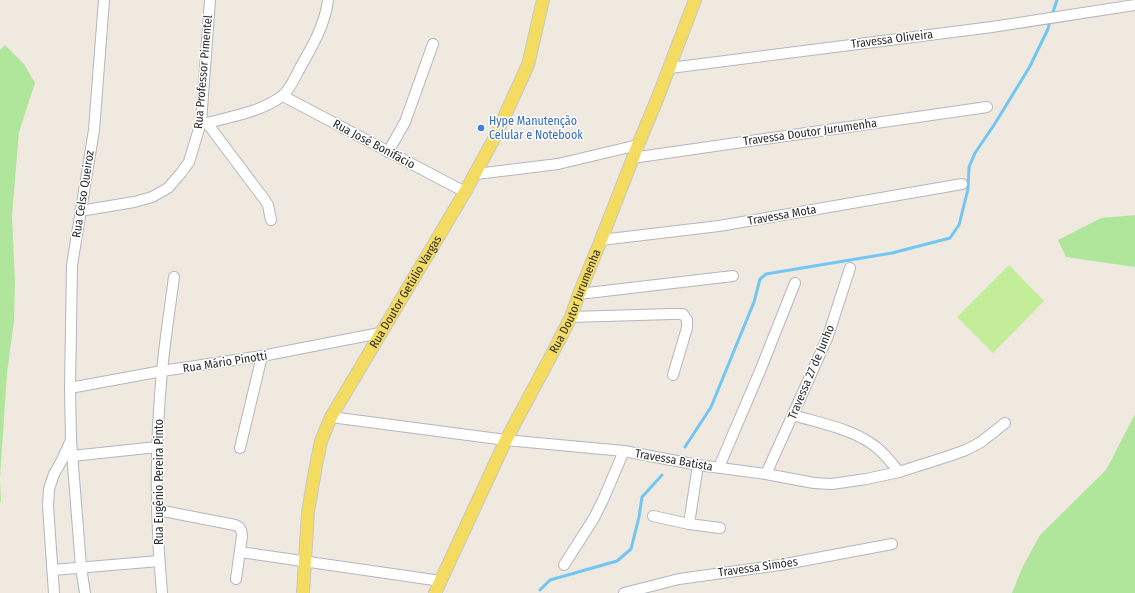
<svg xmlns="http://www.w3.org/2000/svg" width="1135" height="593" font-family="'Fira Sans Condensed',sans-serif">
  <rect width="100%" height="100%" fill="#efe9e0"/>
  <g fill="#b0e69c">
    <polygon points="5,45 24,64 35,83 19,132 12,215 15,285 14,321 7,373 0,478 1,502 0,502 0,50"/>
    <polygon points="1135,215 1135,267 1066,257 1058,240 1101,218"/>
    <polygon points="1135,414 1135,593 1012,593 1022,568 1040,535 1106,470"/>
  </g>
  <polygon fill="#c3ed98" points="1009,265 1044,301 993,353 957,317"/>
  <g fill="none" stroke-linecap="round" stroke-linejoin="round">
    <g stroke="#72c7f2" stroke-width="3">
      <polyline points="1052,15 1057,0"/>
      <polyline points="685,447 711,407 754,302 760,279 766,274 892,253 950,238 959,225 968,189 969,167 975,153 994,125 1029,68 1048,29 1050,21"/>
      <polyline points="540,590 550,580 617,561 631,549 639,517 642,497 662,475"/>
    </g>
    <defs>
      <g id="minor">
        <polyline points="670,68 992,27 1135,5"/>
        <polyline points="283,96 465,192"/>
        <path d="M201 122 207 123C230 117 263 111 282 96 290 90 295 77 300 68 312 47 325 25 328 0"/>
        <polyline points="207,123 264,199 268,205 271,220"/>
        <polyline points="388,152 405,122 433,44"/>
        <polyline points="632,158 987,107"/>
        <polyline points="476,174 558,164 638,145"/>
        <polyline points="80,211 134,202 152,197 168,188 181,173 189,162 201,122 210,0"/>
        <polyline points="601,240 719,226 962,184"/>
        <polyline points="579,294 733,276"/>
        <polyline points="571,317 671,314 683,314 687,320 687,328 673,375"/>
        <polyline points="70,388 162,371 262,356 380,333"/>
        <path d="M793 415C819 423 854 429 876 447 885 454 892 463 899 472"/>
        <polyline points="331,417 506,440 624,451 698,465 766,474 814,483 832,484 866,479 899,472 949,456 966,450 981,442 1005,423"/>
        <polyline points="240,448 262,356"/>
        <polyline points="72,456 157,447"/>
        <polyline points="719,467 760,371 795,283"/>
        <polyline points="766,474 813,370 828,336 850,268"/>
        <path d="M158 510 235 525C241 527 242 531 242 536L236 579"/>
        <polyline points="653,516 689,524 720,528"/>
        <polyline points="689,524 698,465"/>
        <polyline points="240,552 441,581"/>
        <polyline points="564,565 594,518 603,500 624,451"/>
        <polyline points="53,570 159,561"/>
        <polyline points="54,593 48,506 49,489 54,474 62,460 70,442"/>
        <polyline points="85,593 81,567 71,440 70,388 72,265 94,130 104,0"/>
        <path d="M162 593C155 519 155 445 162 371 165 340 170 308 174 277"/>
        <polyline points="624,593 679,579 780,565 892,544"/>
      </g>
      <g id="major">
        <path id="s1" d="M303 593 308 512 315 471 321 441 331 417 465 192 495 137 528 65 543 0"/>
        <path id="s2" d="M435 593 506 440 552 354 571 317 579 294 601 240 638 145 658 97 695 0"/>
      </g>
    </defs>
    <use href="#minor" stroke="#b3b5c1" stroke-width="12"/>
    <use href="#major" stroke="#c8c8c8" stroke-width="14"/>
    <use href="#minor" stroke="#fff" stroke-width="10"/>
    <use href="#major" stroke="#f4dc60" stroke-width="12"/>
  </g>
  <circle fill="#3f7fe0" stroke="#fff" stroke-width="1.5" cx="481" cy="128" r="4"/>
  <g text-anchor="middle" stroke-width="3" stroke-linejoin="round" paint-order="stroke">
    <g font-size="12" fill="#2d2d2d" stroke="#fff">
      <text transform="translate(892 39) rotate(-7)" y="4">Travessa Oliveira</text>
      <text transform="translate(203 72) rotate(-85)" y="4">Rua Professor Pimentel</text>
      <text transform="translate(810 132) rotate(-8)" y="4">Travessa Doutor Jurumenha</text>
      <text transform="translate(374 144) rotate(28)" y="4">Rua José Bonifácio</text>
      <text transform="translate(83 194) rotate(-81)" y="4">Rua Celso Queiroz</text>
      <text transform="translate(782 215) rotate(-10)" y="4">Travessa Mota</text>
      <text dy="4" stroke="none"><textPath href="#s1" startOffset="325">Rua Doutor Getúlio Vargas</textPath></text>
      <text dy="4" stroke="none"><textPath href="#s2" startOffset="324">Rua Doutor Jurumenha</textPath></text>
      <text transform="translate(225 362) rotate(-9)" y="4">Rua Mário Pinotti</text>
      <text transform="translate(811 372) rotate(-67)" y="4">Travessa 27 de Junho</text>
      <text transform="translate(674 460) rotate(10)" y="4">Travessa Batista</text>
      <text transform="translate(159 482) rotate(-90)" y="4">Rua Eugênio Pereira Pinto</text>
      <text transform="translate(758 567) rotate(-8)" y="4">Travessa Simões</text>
    </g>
    <g font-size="12" fill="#366cbe" stroke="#fff" text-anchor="start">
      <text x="489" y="125">Hype Manutenção<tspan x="489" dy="14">Celular e Notebook</tspan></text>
    </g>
  </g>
</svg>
